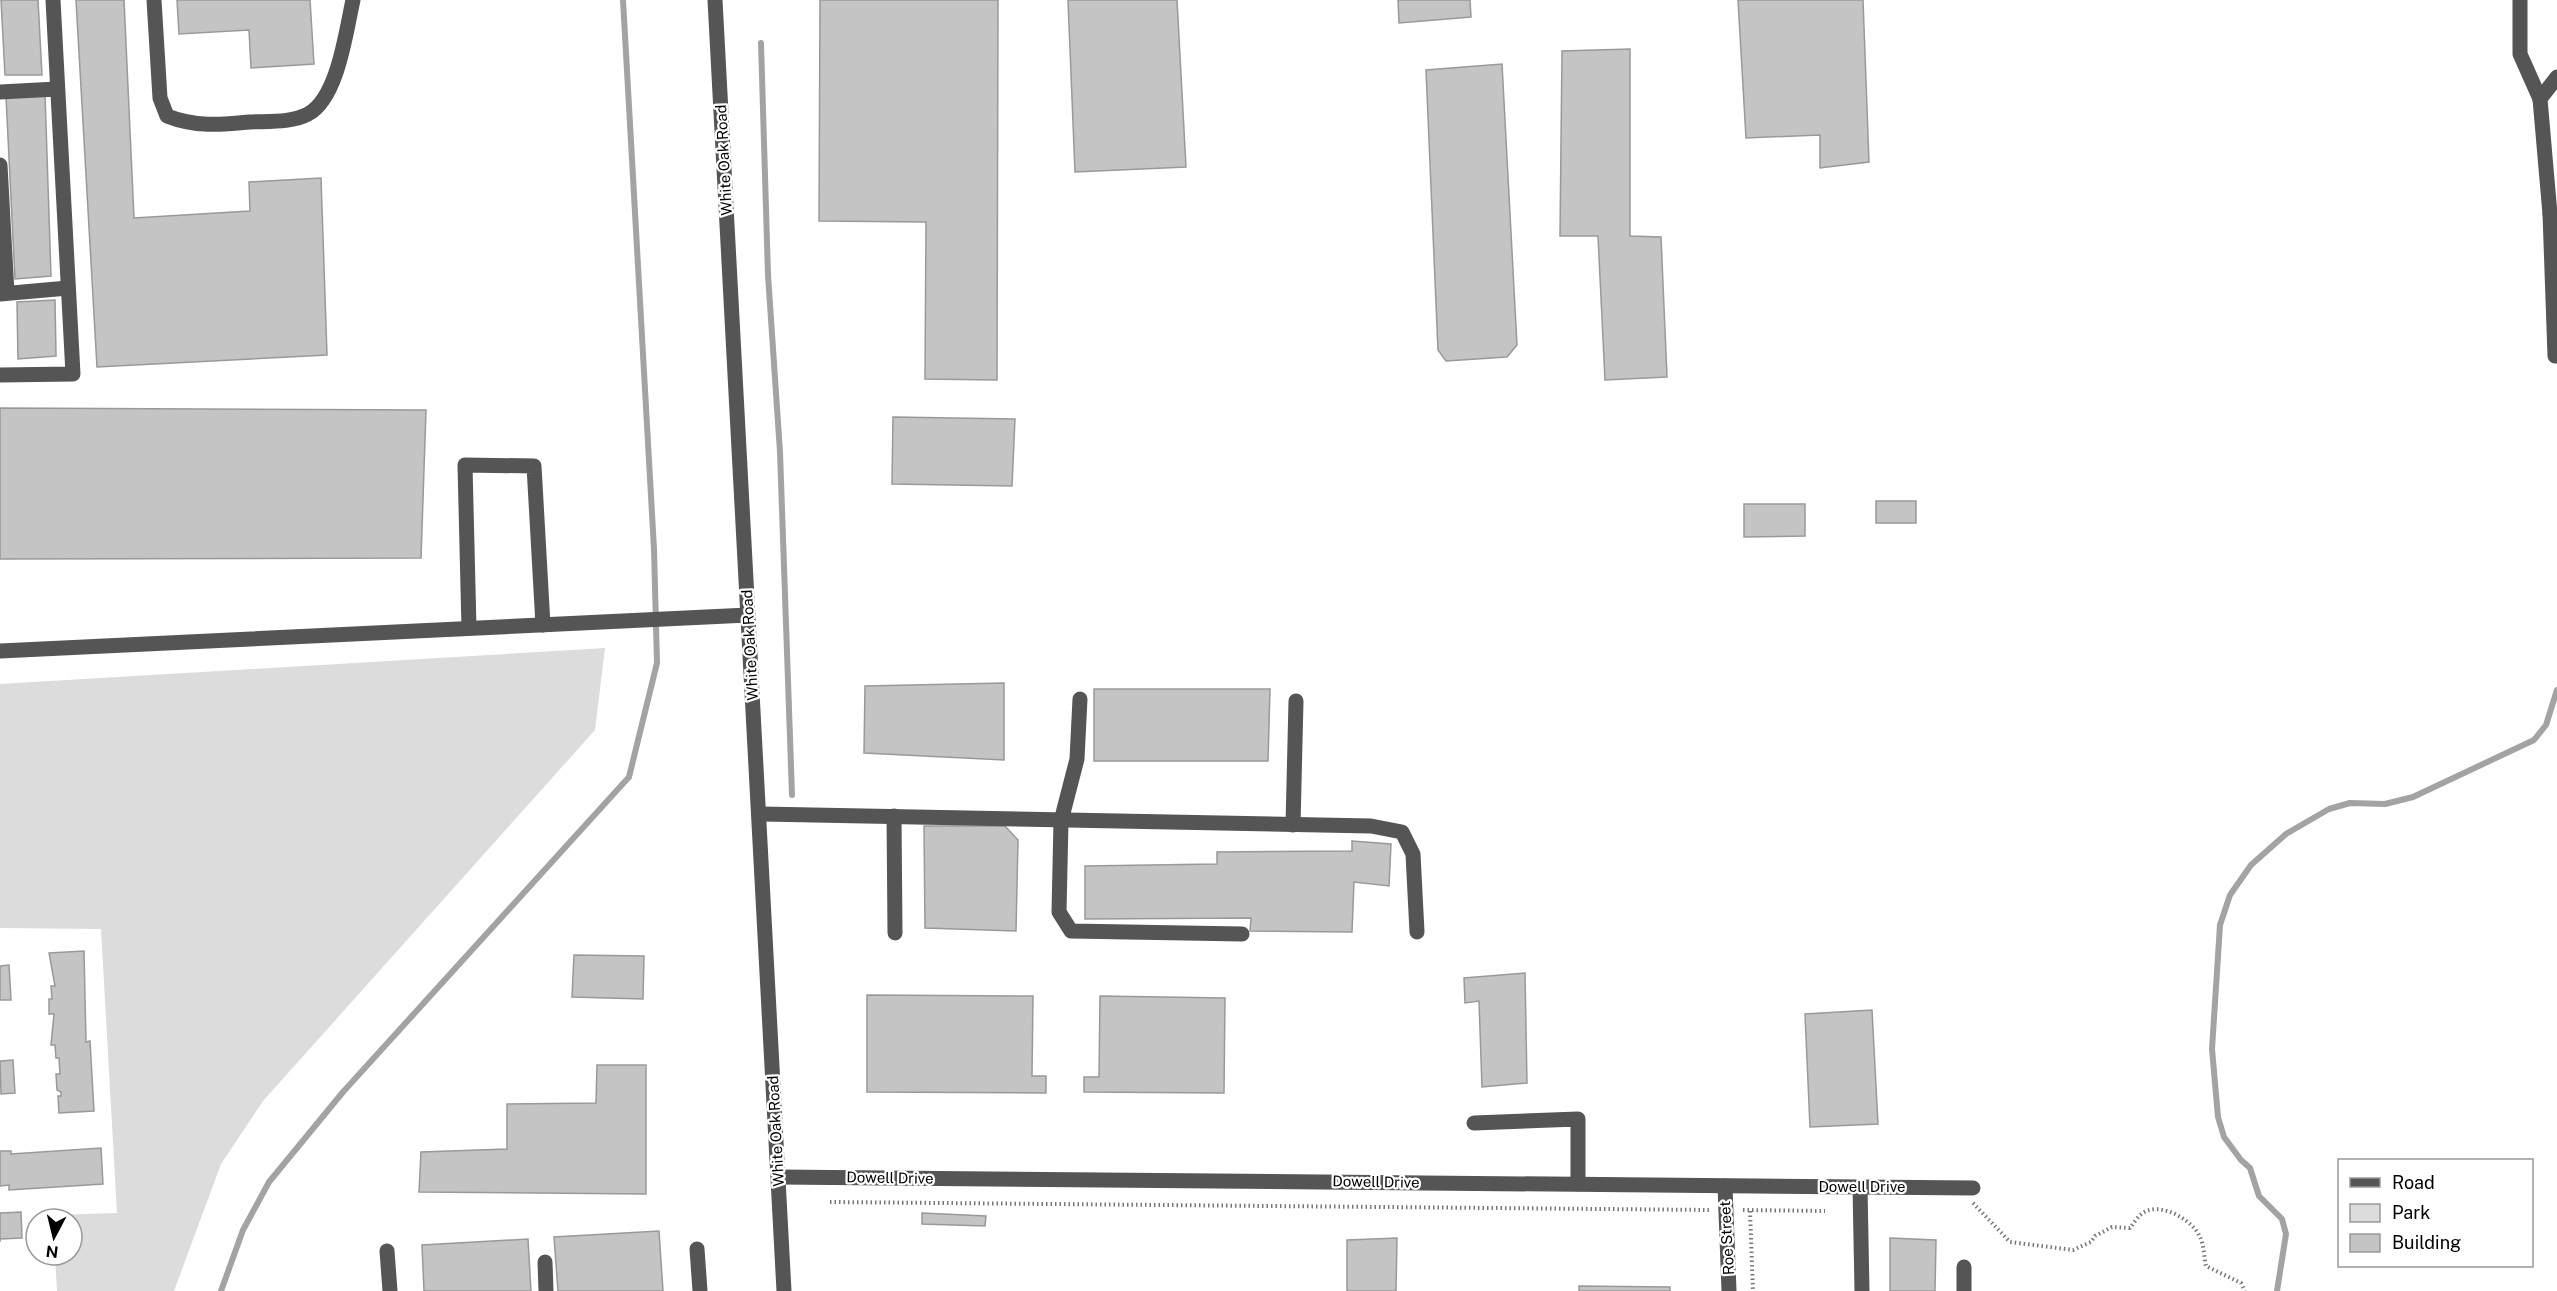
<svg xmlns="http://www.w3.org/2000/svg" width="2557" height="1291" font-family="'Public Sans',sans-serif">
  <rect width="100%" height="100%" fill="#fff"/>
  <polygon fill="#dcdcdc" points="605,648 595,730 263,1101 221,1164 174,1291 57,1291 55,1255 72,1255 72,1219 54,1219 53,1215 117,1213 101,929 0,928 0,684"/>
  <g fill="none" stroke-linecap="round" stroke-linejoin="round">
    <g stroke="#a3a3a3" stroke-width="6">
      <polyline points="761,43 768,275 780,452 792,795"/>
      <polyline points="221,1291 243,1230 269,1182 343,1092 629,777 657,663 654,549 623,0"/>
      <polyline points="2277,1291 2286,1234 2282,1219 2259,1196 2250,1168 2241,1160 2224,1137 2218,1117 2212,1049 2220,925 2230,895 2251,865 2286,834 2329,809 2350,803 2385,804 2413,797 2534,740 2546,725 2557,690"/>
    </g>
  </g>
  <g fill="#c4c4c4" stroke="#999" stroke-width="1.5">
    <polygon points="1,0 38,0 42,75 5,75"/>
    <polygon points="76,0 124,0 134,218 250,211 249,182 321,178 327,355 97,367"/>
    <polygon points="177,0 310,0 314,64 251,68 249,30 179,34"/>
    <polygon points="820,0 998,0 997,380 925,379 926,222 819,221"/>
    <polygon points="1068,0 1177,0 1186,167 1075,172"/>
    <polygon points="1398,0 1470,0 1471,17 1399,23"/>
    <polygon points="1738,0 1863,0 1869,162 1820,168 1820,135 1746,138"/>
    <polygon points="1630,49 1630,236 1661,237 1667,377 1605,380 1598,236 1560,236 1562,51"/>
    <polygon points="1502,64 1517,345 1507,357 1446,361 1438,350 1426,70"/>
    <polygon points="45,94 51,276 15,279 6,97"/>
    <polygon points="55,300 56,356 18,359 17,302"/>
    <polygon points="0,408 426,410 421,558 0,559"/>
    <polygon points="893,417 1015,419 1012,486 892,484"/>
    <rect x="1876" y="501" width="40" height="22"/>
    <polygon points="1744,504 1805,504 1805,536 1744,537"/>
    <polygon points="1004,683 1004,760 864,753 865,686"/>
    <polygon points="1094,689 1270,689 1268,761 1094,761"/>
    <polygon points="924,826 1005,826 1018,840 1016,931 925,928"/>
    <polygon points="1352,841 1391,844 1389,886 1354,882 1352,932 1250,931 1251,918 1085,919 1085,866 1217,864 1217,852 1352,851"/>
    <polygon points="84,951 86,1042 90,1041 94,1111 59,1113 58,1096 61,1096 61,1092 57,1090 56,1074 60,1074 59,1058 56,1058 55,1045 51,1045 54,1014 49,1014 49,999 52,999 51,986 55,986 49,953"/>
    <polygon points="574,955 644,956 643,999 572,997"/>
    <polygon points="9,965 11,1000 0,1000 0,966"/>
    <polygon points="1525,973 1527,1083 1482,1087 1479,1001 1465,1003 1464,978"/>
    <polygon points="867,995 1033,996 1032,1076 1046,1076 1046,1093 867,1092"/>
    <polygon points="1100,996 1225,998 1224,1093 1084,1092 1084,1077 1099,1077"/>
    <polygon points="1872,1010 1878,1124 1810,1127 1805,1014"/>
    <polygon points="13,1060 15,1093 1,1094 0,1061"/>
    <polygon points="597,1065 646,1065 646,1194 419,1192 421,1152 507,1149 507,1104 596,1103"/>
    <polygon points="101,1148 103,1184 9,1190 9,1185 0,1186 0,1151 11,1151 11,1154"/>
    <polygon points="21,1212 22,1238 0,1239 0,1242 0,1213"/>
    <polygon points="922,1213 986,1216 985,1226 922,1224"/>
    <polygon points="659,1231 663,1291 558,1291 554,1237"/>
    <polygon points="1397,1238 1396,1291 1347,1291 1347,1240"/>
    <polygon points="1890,1238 1936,1240 1935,1291 1890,1291"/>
    <polygon points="528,1239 531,1291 424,1291 422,1245"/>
    <polygon points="1579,1286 1670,1287 1670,1291 1579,1291"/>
  </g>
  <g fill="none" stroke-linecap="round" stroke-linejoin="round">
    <g stroke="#777" stroke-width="4" stroke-dasharray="1.5 3" stroke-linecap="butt">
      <polyline points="830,1202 1711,1210"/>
      <path d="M1973 1203 2010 1242 2073 1250 2091 1242 2095 1236 2112 1227 2130 1228C2134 1223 2138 1216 2143 1213 2160 1201 2193 1220 2200 1237 2204 1245 2204 1257 2206 1266L2241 1283 2245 1291"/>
      <polyline points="1743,1210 1825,1211"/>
      <polyline points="1750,1211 1753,1291"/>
    </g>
    <g stroke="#555" stroke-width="15">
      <path d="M154 0 160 98 167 116C195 127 220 125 249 122 267 121 292 123 308 114 338 98 346 31 353 0"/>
      <polyline points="715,0 784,1291"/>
      <polyline points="2520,0 2520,54 2540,99"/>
      <polyline points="2557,77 2540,99 2550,214 2557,216"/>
      <polyline points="0,92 57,89"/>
      <polyline points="0,165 7,293"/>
      <polyline points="2550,214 2555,356"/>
      <polyline points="0,294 68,288"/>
      <polyline points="0,375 73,374 53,0"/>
      <polyline points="469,628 465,465 534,466 543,625"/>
      <polyline points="0,651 748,615"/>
      <polyline points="1080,699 1077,759 1061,821 1059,912 1071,931 1242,934"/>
      <polyline points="759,814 1371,826 1402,832 1413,854 1417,932"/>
      <polyline points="894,816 895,933"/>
      <polyline points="1293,825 1296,701"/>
      <polyline points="1474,1123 1578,1119 1578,1184"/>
      <polyline points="779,1177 1973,1188"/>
      <polyline points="1725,1186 1729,1291"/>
      <polyline points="1860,1187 1862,1291"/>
      <polyline points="697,1249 700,1291"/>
      <polyline points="387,1251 390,1291"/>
      <polyline points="545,1262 546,1291"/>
      <polyline points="1964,1291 1964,1267"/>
    </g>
  </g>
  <g text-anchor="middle" stroke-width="4.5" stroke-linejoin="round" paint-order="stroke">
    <g font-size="15" fill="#000" stroke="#fff">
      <text transform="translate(724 160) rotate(-93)" y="5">White Oak Road</text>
      <text transform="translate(750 645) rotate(-93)" y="5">White Oak Road</text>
      <text transform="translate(776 1131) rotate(-93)" y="5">White Oak Road</text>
      <text transform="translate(890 1178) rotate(1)" y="5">Dowell Drive</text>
      <text transform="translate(1376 1182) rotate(1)" y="5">Dowell Drive</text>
      <text x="1862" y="1192">Dowell Drive</text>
      <text transform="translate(1727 1238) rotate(-93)" y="5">Roe Street</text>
    </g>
  </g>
  <rect x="2338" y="1159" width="195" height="108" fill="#ffffff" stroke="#999999" stroke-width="1.5"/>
  <rect x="2350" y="1178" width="30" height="9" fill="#555555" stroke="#999999" stroke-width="1.5"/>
  <text x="2392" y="1189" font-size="18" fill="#000000">Road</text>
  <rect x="2350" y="1204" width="30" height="18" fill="#dcdcdc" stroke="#999999" stroke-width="1.5"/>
  <text x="2392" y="1219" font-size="18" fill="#000000">Park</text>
  <rect x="2350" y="1234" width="30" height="18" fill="#c4c4c4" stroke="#999999" stroke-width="1.5"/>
  <text x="2392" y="1249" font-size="18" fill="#000000">Building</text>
  <g transform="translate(54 1237) rotate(187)"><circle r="28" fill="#ffffff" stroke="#999999" stroke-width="1.5"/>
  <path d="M0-4.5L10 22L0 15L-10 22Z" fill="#000000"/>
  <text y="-9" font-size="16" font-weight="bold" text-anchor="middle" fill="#000000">N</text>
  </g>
</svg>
